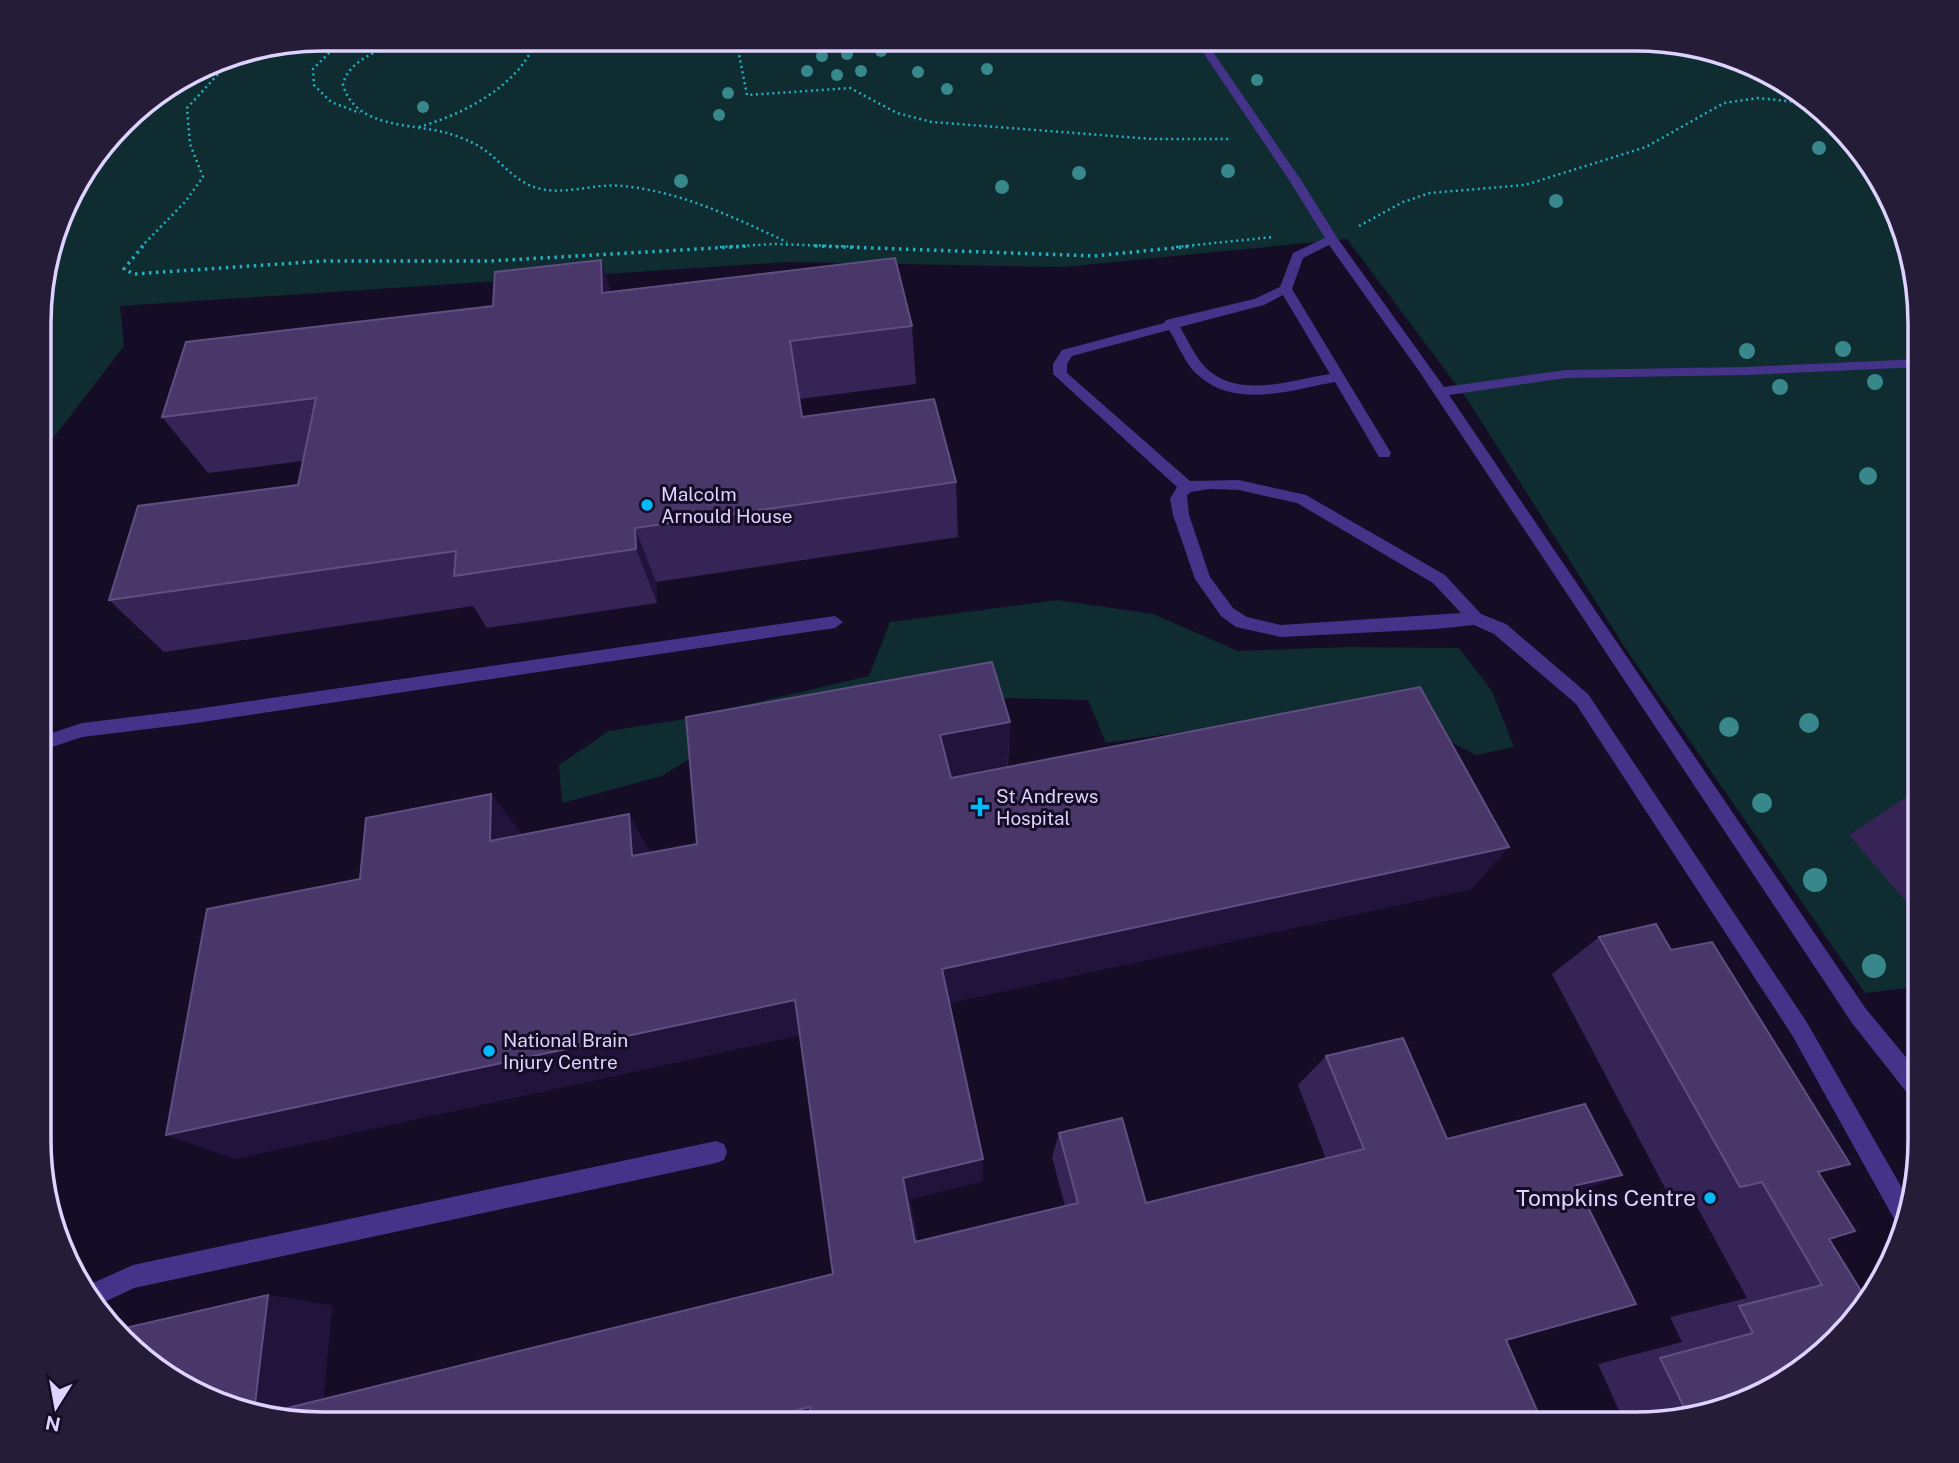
<svg xmlns="http://www.w3.org/2000/svg" width="1959" height="1463" font-family="'Public Sans',sans-serif">
  <rect width="100%" height="100%" fill="#150c26"/>
  <g fill="#0f2c31">
    <polygon points="323,39 1654,39 1744,60 1823,109 1891,198 1920,323 1920,991 1916,987 1865,993 1626,649 1467,399 1347,239 1064,267 788,262 120,306 124,346 41,454 41,286 76,181 136,109 231,54"/>
    <polygon points="1057,600 1153,614 1238,651 1350,647 1459,648 1492,691 1514,747 1476,755 1418,725 1342,709 1106,743 1088,700 1008,698 854,716 720,740 662,776 562,803 559,765 609,731 685,719 869,676 890,622"/>
  </g>
  <g fill="none" stroke-linecap="round" stroke-linejoin="round">
    <g stroke="#23b1c2" stroke-width="2.5" stroke-dasharray="2 3.5" stroke-linecap="butt">
      <polyline points="353,39 330,52 313,69 314,85 331,102 360,113"/>
      <path d="M409 39C386 48 348 58 343 85 356 129 411 123 447 133 460 137 474 142 486 151 502 163 516 182 537 188 565 196 593 183 622 186 680 191 735 218 787 242"/>
      <polyline points="736,39 747,95 850,88 897,113 932,122 1152,139 1229,139"/>
      <path d="M419 127C464 114 519 86 537 39"/>
      <polyline points="1359,226 1403,202 1430,193 1525,185 1646,147 1724,103 1758,98 1816,104"/>
      <polyline points="141,247 185,202 203,177 190,144 187,108 221,71 252,50"/>
      <polyline points="720,247 775,244 862,247"/>
      <polyline points="1176,247 1273,237"/>
    </g>
    <g stroke="#23b1c2" stroke-width="3.5" stroke-dasharray="2.5 4.5" stroke-linecap="butt">
      <polyline points="143,246 124,269 134,274 324,261 490,261 750,246"/>
      <polyline points="815,246 1094,256 1193,246"/>
    </g>
    <g fill="#45338a" fill-rule="evenodd">
      <path d="M1194 39H1204L1301 180 1338 239 1444 387 1566 370 1745 367 1920 359V367L1745 375 1566 378 1449 395 1866 1009 1920 1074V1102L1912 1099 1852 1023 1419 371 1329 245 1303 258 1292 289 1391 453 1389 457H1379L1335 382C1290 390 1237 409 1199 376 1186 366 1178 344 1169 330L1072 356 1067 364V373L1190 481 1239 480 1306 495 1445 575 1481 614 1506 624 1588 694 1806 1021 1910 1202 1904 1228 1898 1226 1792 1035 1576 704 1494 634 1474 625 1436 629 1281 637 1236 627 1221 616 1195 579 1173 515 1170 499 1177 487 1053 374V364L1062 350 1164 323 1166 320 1254 299 1280 287 1293 253 1325 238 1289 180ZM1283 295 1330 374C1291 380 1240 399 1207 369 1196 359 1188 340 1180 327L1264 305ZM1210 489 1239 490 1297 503 1433 583 1461 613 1281 625 1247 617 1233 608 1210 577 1189 515 1187 495 1191 492Z"/>
      <polygon points="835,616 843,622 835,628 189,724 82,737 40,751 40,737 82,723 189,710"/>
      <polygon points="716,1141 724,1144 727,1152 724,1160 716,1163 134,1288 98,1305 84,1287 133,1265"/>
    </g>
  </g>
  <g fill="#37878b">
    <circle cx="881" cy="51" r="6"/>
    <circle cx="847" cy="54" r="6"/>
    <circle cx="822" cy="56" r="6"/>
    <circle cx="987" cy="69" r="6"/>
    <circle cx="807" cy="71" r="6"/>
    <circle cx="861" cy="71" r="6"/>
    <circle cx="918" cy="72" r="6"/>
    <circle cx="837" cy="75" r="6"/>
    <circle cx="1257" cy="80" r="6"/>
    <circle cx="947" cy="89" r="6"/>
    <circle cx="728" cy="93" r="6"/>
    <circle cx="423" cy="107" r="6"/>
    <circle cx="719" cy="115" r="6"/>
    <circle cx="1819" cy="148" r="7"/>
    <circle cx="1228" cy="171" r="7"/>
    <circle cx="1079" cy="173" r="7"/>
    <circle cx="681" cy="181" r="7"/>
    <circle cx="1002" cy="187" r="7"/>
    <circle cx="1556" cy="201" r="7"/>
    <circle cx="1843" cy="349" r="8"/>
    <circle cx="1747" cy="351" r="8"/>
    <circle cx="1875" cy="382" r="8"/>
    <circle cx="1780" cy="387" r="8"/>
    <circle cx="1868" cy="476" r="9"/>
    <circle cx="1809" cy="723" r="10"/>
    <circle cx="1729" cy="727" r="10"/>
    <circle cx="1762" cy="803" r="10"/>
    <circle cx="1815" cy="880" r="12"/>
    <circle cx="1874" cy="966" r="12"/>
  </g>
  <g fill="#362456">
    <polygon points="612,292 912,326 916,384 800,399 803,417 956,482 958,537 656,582 657,603 487,628 473,606 164,652 109,600 298,485 303,461 208,473 162,417"/>
    <polygon points="1010,722 1008,767 1509,847 1471,889 949,1003 983,1181 910,1199 918,1242 1065,1206 1052,1157 1059,1133 1146,1203 1326,1159 1298,1085 1326,1056 1447,1139 1622,1175 1580,1191 810,1412 764,1424 305,1424 268,1295 332,1306 323,1399 833,1274 800,1035 234,1159 360,879 491,794 522,835 651,853 697,844"/>
    <polygon points="1920,789 1920,918 1849,835 1915,791"/>
    <polygon points="1599,937 1671,950 1819,1173 1829,1239 1862,1294 1872,1292 1850,1327 1761,1395 1636,1424 1625,1424 1598,1364 1682,1342 1670,1317 1747,1298 1695,1203 1675,1207 1552,974"/>
  </g>
  <g fill="#21133b">
    <polygon points="601,260 620,318 602,293"/>
    <polygon points="635,528 656,582 657,603 636,549"/>
    <polygon points="1010,722 1007,769 943,782 940,735"/>
    <polygon points="491,794 526,839 490,841"/>
    <polygon points="629,814 654,858 632,856"/>
    <polygon points="1509,847 1471,889 945,1004 942,969"/>
    <polygon points="795,1000 810,1033 234,1159 166,1135"/>
    <polygon points="983,1159 983,1181 910,1199 921,1258 915,1242 903,1178"/>
    <polygon points="1622,1175 1567,1196 1577,1185"/>
    <polygon points="268,1295 332,1306 322,1417 275,1417 254,1412"/>
    <polygon points="810,1407 826,1408 764,1424 742,1424"/>
  </g>
  <g fill="#483768" stroke="#5f4f80" stroke-width="2">
    <polygon points="895,258 912,326 790,341 802,417 934,399 956,482 635,528 636,549 454,576 456,551 109,600 138,506 298,485 316,398 162,417 186,342 493,306 495,272 601,260 602,293"/>
    <polygon points="992,662 1010,722 940,735 951,778 1420,687 1509,847 942,969 983,1159 903,1178 915,1242 1078,1203 1059,1133 1122,1118 1146,1203 1364,1149 1326,1056 1403,1038 1447,1139 1585,1104 1622,1175 1577,1185 1636,1304 1506,1340 1543,1424 812,1424 810,1407 742,1424 305,1424 263,1414 833,1274 795,1000 166,1135 207,909 360,879 366,818 491,794 490,841 629,814 632,856 697,844 686,717"/>
    <polygon points="1920,789 1920,796 1915,791"/>
    <polygon points="1656,924 1671,950 1712,942 1850,1164 1818,1172 1855,1231 1829,1239 1866,1299 1868,1299 1850,1327 1761,1395 1687,1413 1660,1358 1753,1333 1739,1306 1822,1285 1762,1182 1740,1187 1599,937"/>
    <polygon points="268,1295 254,1412 215,1403 136,1354 123,1338 125,1328"/>
  </g>
  <g fill="#00b9fd" stroke="#150c26" stroke-width="2.5">
    <circle cx="647" cy="505" r="7"/>
    <path d="M976.5 796.5h7v7h7v7h-7v7h-7v-7h-7v-7h7z"/>
    <circle cx="489" cy="1051" r="7"/>
    <circle cx="1710" cy="1198" r="7"/>
  </g>
  <g text-anchor="middle" stroke-width="6" stroke-linejoin="round" paint-order="stroke">
    <g font-size="19" fill="#ded2ff" stroke="#150c26" text-anchor="start">
      <text x="661" y="501">Malcolm<tspan x="661" dy="22">Arnould House</tspan></text>
      <text x="996" y="803">St Andrews<tspan x="996" dy="22">Hospital</tspan></text>
      <text x="503" y="1047">National Brain<tspan x="503" dy="22">Injury Centre</tspan></text>
    </g>
    <g font-size="23" fill="#ded2ff" stroke="#150c26" text-anchor="end">
      <text x="1696" y="1206">Tompkins Centre</text>
    </g>
  </g>
  <path d="M0 0H1959V1463H0ZM323 51H1636A272 272 0 0 1 1908 323V1140A272 272 0 0 1 1636 1412H323A272 272 0 0 1 51 1140V323A272 272 0 0 1 323 51Z" fill="#251c37" fill-rule="evenodd"/>
  <path fill="none" stroke="#ded2ff" stroke-width="3.5" d="M323 51H1636A272 272 0 0 1 1908 323V1140A272 272 0 0 1 1636 1412H323A272 272 0 0 1 51 1140V323A272 272 0 0 1 323 51Z"/>
  <g transform="translate(56 1407) rotate(191)" stroke="#150c26" stroke-width="5" paint-order="stroke">
  <path d="M0-5L12 26L0 18L-12 26Z" fill="#ded2ff"/>
  <text y="-10" font-size="19" font-weight="bold" text-anchor="middle" fill="#ded2ff">N</text>
  </g>
</svg>
